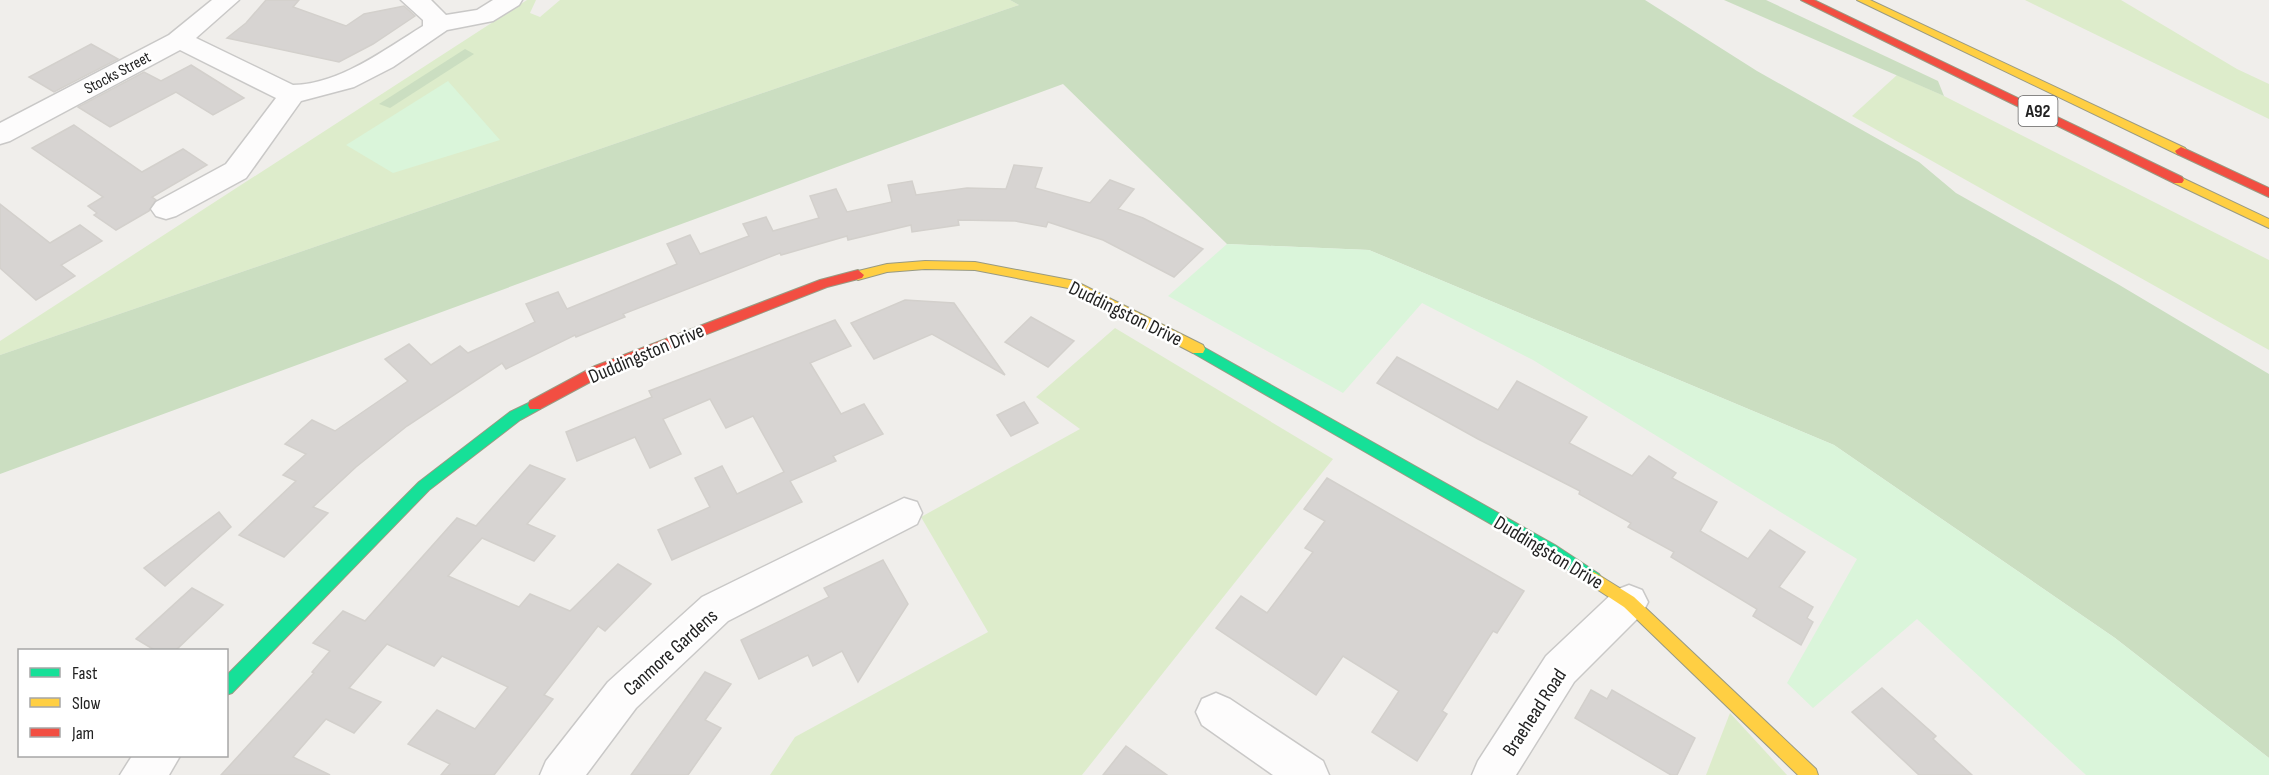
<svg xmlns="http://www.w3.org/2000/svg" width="2269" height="775" font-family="'Sofia Sans Condensed',sans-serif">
  <rect width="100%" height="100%" fill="#f0eeeb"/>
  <g fill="#ddeccb">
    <polygon points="527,0 536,0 530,13 540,17 560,0 1010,0 1019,5 0,355 0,341"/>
    <polygon points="2025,0 2121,0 2237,69 2269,84 2269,119"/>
    <polygon points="1897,75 1944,96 2269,260 2269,350 1852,116"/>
    <polygon points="1115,328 1333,459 1082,775 770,775 795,737 988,632 921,517 1080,429 1036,397"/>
    <polygon points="1730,713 1787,775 1706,775"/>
  </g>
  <g fill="#cbdec1">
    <polygon points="1010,0 1645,0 1757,71 1919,162 1956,193 2116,283 2269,374 2269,758 2115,638 1834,445 1369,250 1227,244 1063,84 0,474 0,355 1019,5"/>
    <polygon points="1724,0 1766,0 1938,81 1944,96"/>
    <polygon points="465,49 474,54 390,108 379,104"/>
  </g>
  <g fill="#daf5da">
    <polygon points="448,81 500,140 393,173 346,145"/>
    <polygon points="1227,244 1369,250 1834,445 2115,638 2269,758 2269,775 2086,775 1917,619 1813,708 1787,683 1857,559 1533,360 1422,303 1343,393 1168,296"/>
  </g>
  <g fill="#d7d4d2" stroke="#d3d0cc" stroke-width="1.5">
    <polygon points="266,0 299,0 293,7 346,26 364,14 404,6 415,16 373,44 339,62 227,38 246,23"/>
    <polygon points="91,44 118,59 54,92 29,77"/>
    <polygon points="191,65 244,98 213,115 176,92 110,127 78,107 144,72 161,81"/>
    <polygon points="74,125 142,172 183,149 207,165 152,197 156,200 149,211 116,230 94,215 97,213 88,206 103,197 32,148"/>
    <polygon points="1014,165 1042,168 1035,188 1090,203 1110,180 1134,189 1118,209 1143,218 1203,249 1174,277 1103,240 1048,222 1046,227 1015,221 958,220 959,225 912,232 911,225 848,240 847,236 781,255 780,253 623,314 625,317 576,337 575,335 506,369 502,363 407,426 356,467 313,507 328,513 284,557 239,535 296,481 283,475 306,454 285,444 312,420 335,431 408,381 385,359 409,344 431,365 460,346 468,353 535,322 526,304 558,292 567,309 677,264 667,244 690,235 700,254 749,236 743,224 766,217 773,231 819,218 810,196 836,189 847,212 892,202 888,185 912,181 916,195 967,188 1006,189"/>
    <polygon points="0,204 50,243 80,225 102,241 61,265 75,276 36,300 0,268"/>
    <polygon points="905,300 954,303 1005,375 932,334 874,359 851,323"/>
    <polygon points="1031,317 1074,341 1048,367 1005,342"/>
    <polygon points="835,320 851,346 810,363 841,414 864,404 883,434 833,456 836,461 790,481 802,502 672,560 658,530 710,507 695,478 722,466 737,494 784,472 753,416 726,428 710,399 663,419 681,454 650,468 635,437 577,461 566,432 652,397 649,391"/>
    <polygon points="1397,357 1498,410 1517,381 1587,417 1569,443 1632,476 1649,456 1676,473 1672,478 1717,502 1700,531 1748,559 1770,530 1805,552 1779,587 1813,607 1807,618 1813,622 1801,645 1753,616 1757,609 1671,557 1674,552 1628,527 1631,523 1579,494 1580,491 1478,439 1377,383"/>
    <polygon points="1024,402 1038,423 1011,436 997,415"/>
    <polygon points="530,465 565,479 527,524 555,536 534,561 482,538 448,576 519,607 530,594 570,611 618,564 651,584 605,631 598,626 544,695 553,699 494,775 441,775 450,764 408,744 437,710 475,729 508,687 442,656 434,666 387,644 349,688 381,702 354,733 326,719 293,757 330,775 221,775 314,673 312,672 330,651 313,643 343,611 365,621 457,518 476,526"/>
    <polygon points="1327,478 1524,591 1497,633 1493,631 1442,711 1447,714 1417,761 1372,732 1399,691 1343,656 1316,695 1216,628 1241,596 1267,613 1313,552 1305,548 1325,521 1304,509"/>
    <polygon points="219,512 231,527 165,586 144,568"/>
    <polygon points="883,560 908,604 858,682 842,651 813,666 808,655 759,679 741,640 829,597 824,588"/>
    <polygon points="192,588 223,605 175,651 156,651 136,639"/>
    <polygon points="705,672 731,684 705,720 721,728 688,775 631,775"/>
    <polygon points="1882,688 1936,736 1933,739 1972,775 1919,775 1852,712"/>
    <polygon points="1591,690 1607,699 1612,690 1695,738 1677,775 1671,775 1575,718"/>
    <polygon points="1126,746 1167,775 1103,775"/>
  </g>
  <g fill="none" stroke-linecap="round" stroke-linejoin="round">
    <defs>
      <g id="street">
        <path d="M212 0H239L196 38 293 85C340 84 384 50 423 26V20L401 0H431L446 15 477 10 493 0H522L519 5 493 21 447 30 393 67 354 87 301 101 246 178 176 216 166 219 156 216 151 209 156 202 226 164 276 98 180 50 10 141 0 144V123L169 35Z"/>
        <polygon points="904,498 917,502 922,513 917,524 728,621 636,708 586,775 540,775 546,761 608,682 702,597"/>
        <polygon points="1629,585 1642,590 1648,602 1642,614 1574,682 1516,775 1472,775 1478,761 1546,656 1616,590"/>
        <polygon points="1216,693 1230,699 1323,761 1329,775 1273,775 1202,725 1196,712 1202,699"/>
        <polygon points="132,756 180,756 169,775 120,775"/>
      </g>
      <g id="fast">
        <polygon points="1198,344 1555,545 1599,574 1602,579 1599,584 1594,586 1589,584 1545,555 1193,353 1191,349 1193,345"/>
        <polygon points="535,400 540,401 542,405 540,409 520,420 429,490 232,693 226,695 226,676 419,482 510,412"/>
      </g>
      <g id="slow">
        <polygon points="1857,0 1870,0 2185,148 2187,151 2181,155 2177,154"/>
        <polygon points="2178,176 2269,219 2269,228 2174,183 2172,180 2174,177"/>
        <polygon points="925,261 975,262 1075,281 1203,345 1205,349 1203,353 1193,353 1068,288 975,270 925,269 887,272 858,280 852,275 854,272 887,264"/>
        <polygon points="1594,572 1634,597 1816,769 1818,775 1798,775 1624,607 1589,584 1586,579 1589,574"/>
      </g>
      <g id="jam">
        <polygon points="1801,0 1814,0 2182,177 2184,180 2182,183 2174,183"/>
        <polygon points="2181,147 2269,188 2269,197 2177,154 2175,151"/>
        <polygon points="858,270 864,275 862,278 827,287 605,374 540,409 530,409 528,405 530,401 595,366 820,280"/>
      </g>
    </defs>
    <use href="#street" stroke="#c9c8c7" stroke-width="3"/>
    <use href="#fast" stroke="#999a82" stroke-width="2"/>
    <use href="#slow" stroke="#999a82" stroke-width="2"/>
    <use href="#jam" stroke="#999a82" stroke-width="2"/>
    <use href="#street" fill="#fdfcfc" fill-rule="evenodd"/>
    <use href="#fast" fill="#16e098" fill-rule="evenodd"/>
    <use href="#slow" fill="#ffcf43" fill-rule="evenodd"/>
    <use href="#jam" fill="#f24e42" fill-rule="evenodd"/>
  </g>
  <g text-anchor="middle" stroke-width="5" stroke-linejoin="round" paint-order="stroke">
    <g font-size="16" fill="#222" stroke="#fff">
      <text transform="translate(117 72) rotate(-28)" y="6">Stocks Street</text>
    </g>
    <rect fill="#fff" stroke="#646464" stroke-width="1.5" x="2018.5" y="96" width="39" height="30" rx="4.5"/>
    <g font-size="18" font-weight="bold" fill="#222">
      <text x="2038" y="117">A92</text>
    </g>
    <g font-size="20" fill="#222" stroke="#fff">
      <text transform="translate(1126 313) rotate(26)" y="7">Duddingston Drive</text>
      <text transform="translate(646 353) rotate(-23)" y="7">Duddingston Drive</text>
      <text transform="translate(1549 552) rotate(31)" y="7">Duddingston Drive</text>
      <text transform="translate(670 652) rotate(-42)" y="7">Canmore Gardens</text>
      <text transform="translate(1534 712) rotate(-57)" y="7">Braehead Road</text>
    </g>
  </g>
  <rect x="18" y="649" width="210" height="108" fill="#ffffff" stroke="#a7a7a7" stroke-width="1.5"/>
  <rect x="30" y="668" width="30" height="9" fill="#16e098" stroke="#a7a7a7" stroke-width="1.5"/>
  <text x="72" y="679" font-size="18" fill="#222222">Fast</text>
  <rect x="30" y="698" width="30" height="9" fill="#ffcf43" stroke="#a7a7a7" stroke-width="1.5"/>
  <text x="72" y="709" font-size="18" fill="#222222">Slow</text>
  <rect x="30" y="728" width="30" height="9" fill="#f24e42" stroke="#a7a7a7" stroke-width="1.5"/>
  <text x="72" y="739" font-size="18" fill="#222222">Jam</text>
</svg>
